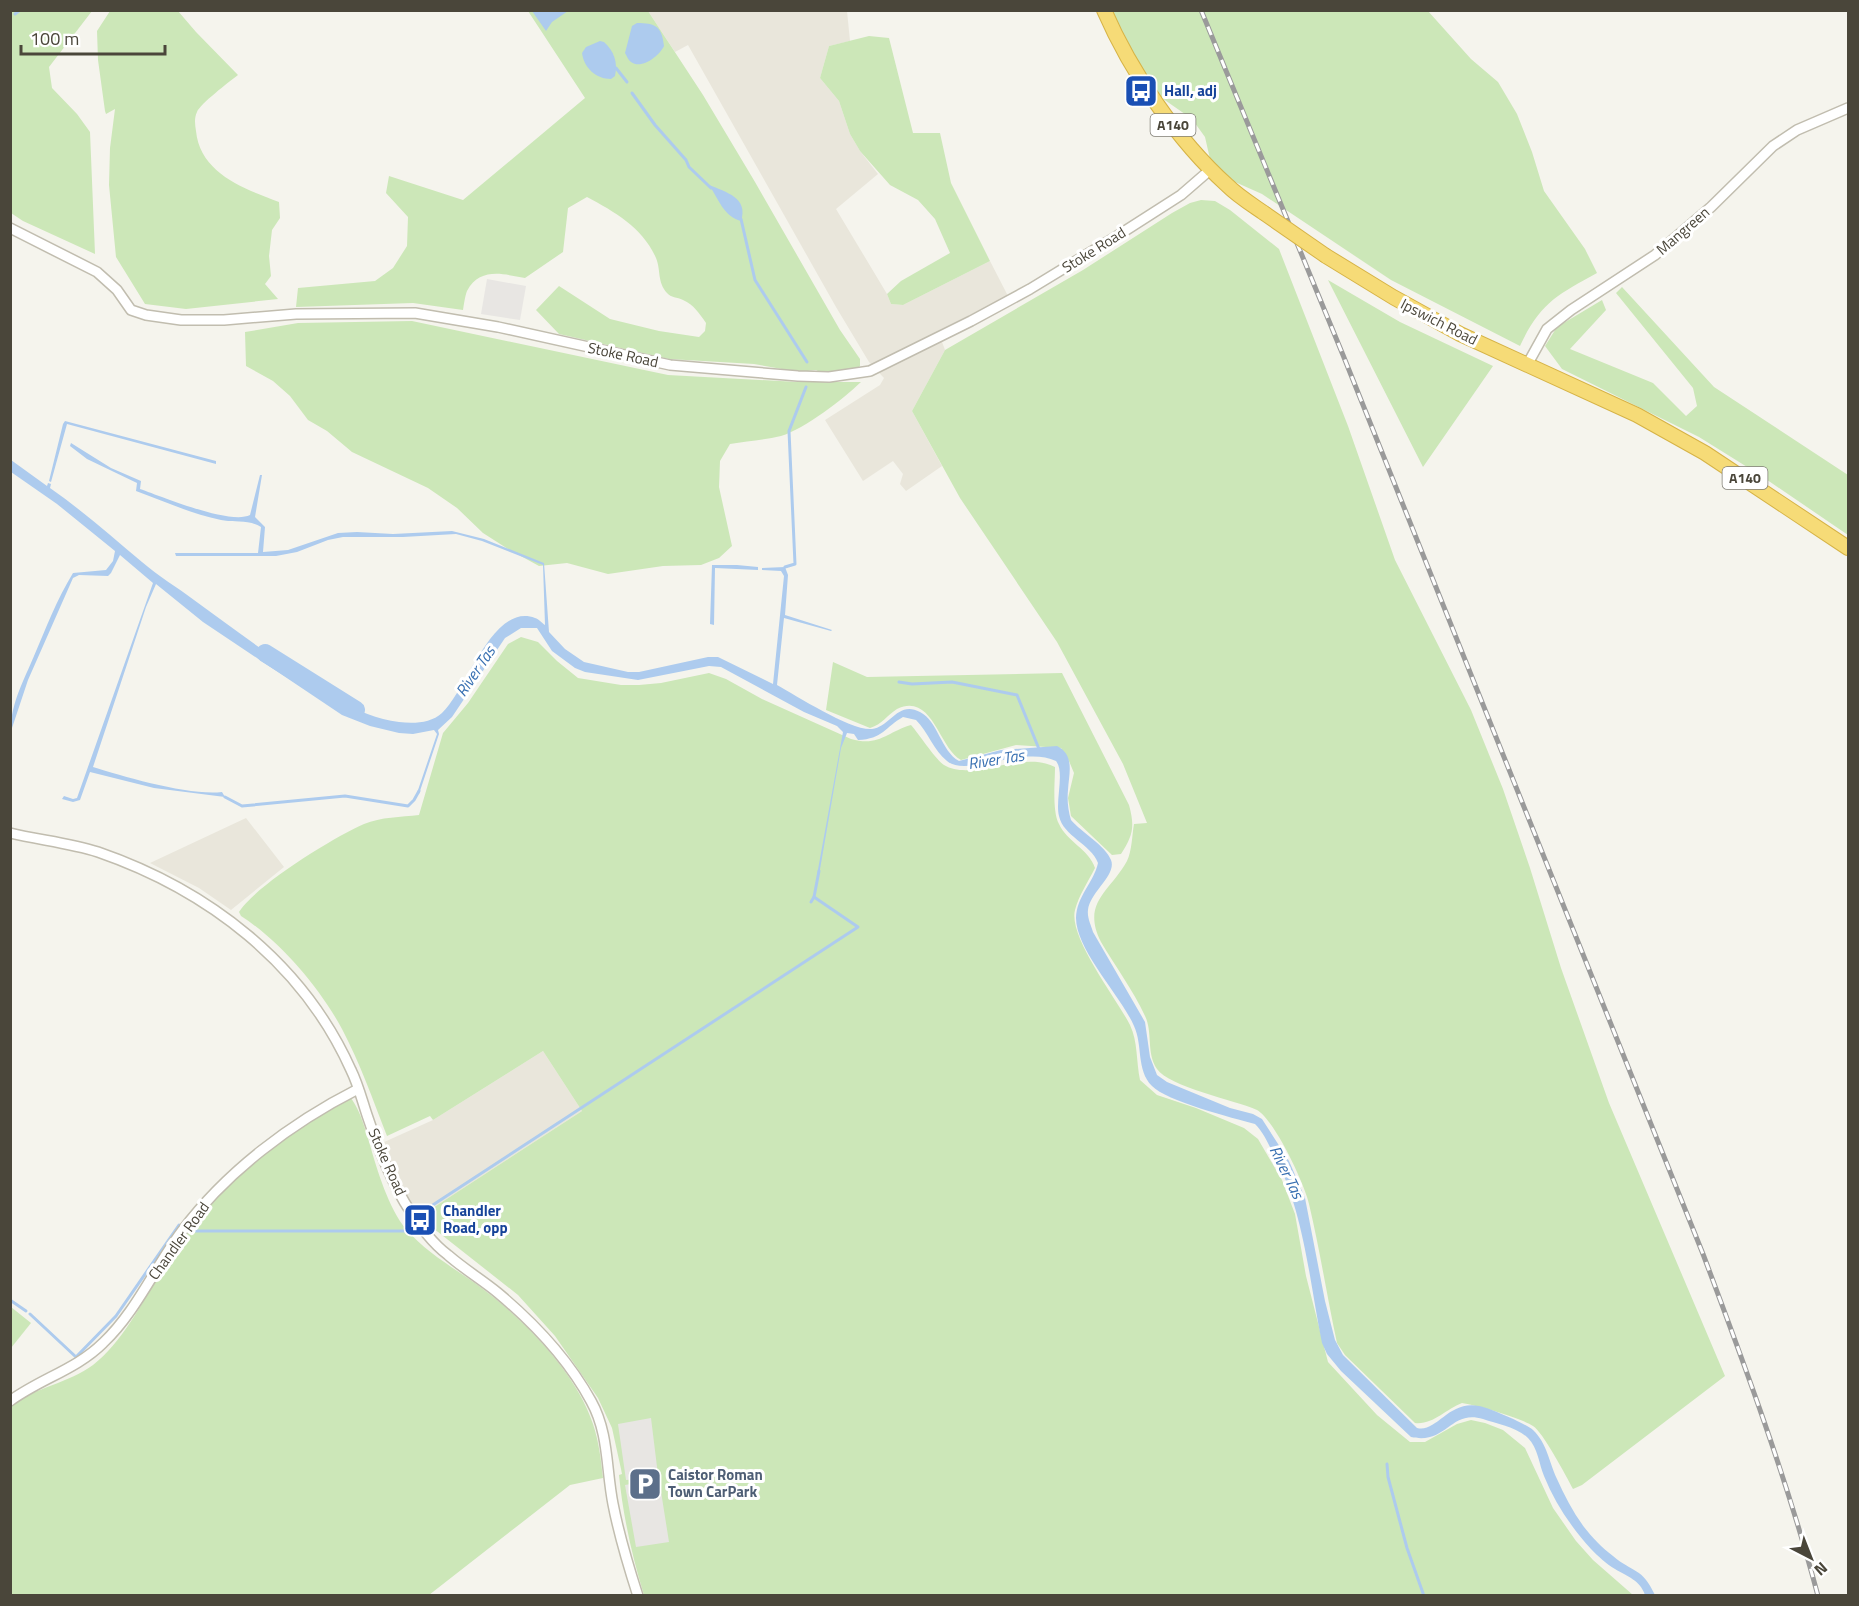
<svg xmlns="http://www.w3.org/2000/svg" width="1859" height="1606" font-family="'Titillium Web',sans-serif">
  <rect width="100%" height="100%" fill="#f5f4ed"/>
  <g fill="#e9e6db">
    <polygon points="648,11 847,11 850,41 829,46 820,78 839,101 850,134 860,151 878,174 836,209 887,294 891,304 903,305 990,261 1008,296 938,331 945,350 912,411 942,466 906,491 900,484 903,474 893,461 863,481 825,420 880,385 884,378 869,362 836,307 688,45 675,52"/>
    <polygon points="246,818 284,867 231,910 199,888 150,863"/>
    <polygon points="543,1051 582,1111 419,1217 406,1200 382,1143 433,1120"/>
  </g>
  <g fill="#cce7b8">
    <polygon points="11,10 92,11 49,67 52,88 77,114 90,132 95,254 23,221 11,213"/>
    <path d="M110 11H178L196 32 238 75C229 82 200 104 197 112 194 118 195 125 196 131 200 173 244 189 279 202L280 218 272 230 269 256 271 276 265 284 278 299 186 309 145 304 116 257 109 185 110 148 115 109 106 114 105 111 98 60 97 31Z"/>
    <path d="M528 11H648L703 95 755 182 840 330 860 359V366L856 370 822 373 816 370 799 372 754 364 669 359 559 334 536 310 559 286 610 319 659 331 699 337 705 331 706 323C699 313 694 305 683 300 677 297 671 298 667 293 657 282 661 270 656 258 643 228 615 212 587 197L568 208 563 252 525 278C503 274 480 267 467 291 465 296 464 304 463 310L413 303 296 307 298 288 375 281 393 268 407 246 408 217 386 193 389 176 463 200 585 98Z"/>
    <path d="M1112 11H1428L1471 59 1498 82 1517 114 1532 152 1544 191 1585 249 1597 273C1557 295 1540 303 1520 346L1391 280 1262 194 1235 182 1210 159 1205 137 1192 119 1159 96 1141 67Z"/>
    <polygon points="869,36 889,38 913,133 940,133 951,183 990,261 903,305 891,304 887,294 901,281 950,253 935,219 918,200 890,185 860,151 850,134 839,101 820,78 829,46"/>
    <path d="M1201 200 1215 201 1230 210 1279 249 1348 426 1395 560 1471 710 1503 789 1530 868 1561 968 1609 1103 1725 1376 1582 1485 1573 1489C1566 1476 1543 1432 1533 1426 1521 1418 1476 1405 1462 1403 1446 1409 1433 1425 1415 1423L1345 1355 1337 1343C1327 1297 1320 1250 1309 1204 1305 1185 1274 1119 1257 1110 1235 1100 1169 1087 1157 1069 1146 1053 1153 1032 1145 1016 1133 990 1115 966 1101 942 1081 902 1110 892 1127 861 1132 851 1132 835 1134 824L1147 823 1123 764 1057 642 960 498 912 411 945 350 1083 270 1172 213 1190 203Z"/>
    <polygon points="1328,280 1400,322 1493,366 1423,467"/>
    <polygon points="1622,287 1714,387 1848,475 1848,535 1760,475 1699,437 1562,369 1545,346 1557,327 1602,300 1606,310 1570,349 1653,383 1686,416 1697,406 1693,388 1616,293"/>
    <path d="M412 321 668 375 798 382H861C843 399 805 429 781 436 765 440 747 441 730 444L720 461 719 487 732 546 719 558 701 565 663 566 608 574 567 563 539 566 508 549 483 533 457 508 428 488 352 452 327 431 308 420 290 396 273 381 246 366 245 332 298 323Z"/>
    <path d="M521 637 538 642 557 661 578 678 621 685H639L661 683 709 673 726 679 762 699 851 739C879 747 887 732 911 725 919 734 936 760 944 765 972 782 1022 750 1055 767 1055 782 1052 811 1059 824 1067 842 1089 849 1095 868 1088 882 1079 895 1075 910 1068 937 1117 999 1130 1025 1138 1042 1136 1061 1140 1080L1157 1095 1196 1108 1244 1128 1258 1139 1282 1180 1295 1214 1306 1276 1328 1362 1377 1415 1410 1442H1425L1457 1424 1471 1420 1485 1423 1503 1430 1525 1448 1553 1508 1576 1541 1593 1560 1633 1595H644C632 1556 623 1516 619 1475L622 1474 621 1469 612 1428 598 1398 555 1336 518 1295 419 1217 582 1111 543 1051 433 1120 430 1116 387 1136C373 1100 360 1063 342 1029 320 988 280 941 241 916L239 912C256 885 334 837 364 824 381 817 401 817 419 815L443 733 468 703 508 644Z"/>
    <path d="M833 662 867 677 1062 673 1129 805C1135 827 1133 835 1121 854L1112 855 1071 816 1068 798 1074 773 1069 761 1061 748 1016 745 961 760C939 749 933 692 897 709 887 715 883 724 870 728L826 710Z"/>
    <path d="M351 1098C361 1112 365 1129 370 1145 377 1170 389 1209 406 1229 430 1257 464 1273 492 1296 531 1327 578 1377 593 1424 599 1442 601 1460 603 1478L570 1485 429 1595 11 1596V1404C36 1388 68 1383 93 1365 132 1335 157 1271 186 1231 222 1179 287 1137 339 1103Z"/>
    <polygon points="11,1307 31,1323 11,1348"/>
  </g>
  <g fill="#e8e6e3">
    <polygon points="487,279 526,286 520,320 481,314"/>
    <polygon points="651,1418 658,1475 647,1477 648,1481 659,1479 669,1542 636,1547 625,1485 637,1483 637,1479 626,1480 618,1424"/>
  </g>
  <g fill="#adcbee">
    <polygon points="532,11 568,11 552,22 546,31"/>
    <path d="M637 23C655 23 662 26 664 46 660 55 642 70 631 62 628 60 627 56 625 53L632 26Z"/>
    <path d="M600 41 604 42C614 51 618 62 615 76L611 79C596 79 584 68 582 53L586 47Z"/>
    <path d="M709 185C726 192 749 198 741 221 724 217 718 198 709 185Z"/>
    <polygon points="65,421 216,461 216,464 67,424 51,482 49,481 63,424"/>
    <path d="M71 443 111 468 141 481 140 489C163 497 230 525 250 515L260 475H262L255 517 265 527 263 552 288 550 338 533 357 532 393 534 452 531 484 539 544 563 549 632 565 649 584 662 628 672H639L708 657H718L773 684 784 576 781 571 762 570V568L785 567 788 575 785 615 832 630 831 631 784 618 777 685C797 696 851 731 872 729 890 727 898 700 920 712 938 721 941 751 959 761L1001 750 1057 746C1075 755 1069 773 1068 790 1067 800 1068 810 1071 820 1081 832 1106 846 1111 860 1117 875 1090 892 1088 910 1087 918 1091 925 1093 932L1145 1022 1150 1057 1157 1075 1167 1082 1230 1108 1253 1114 1262 1119 1289 1161 1305 1198 1325 1301 1335 1340 1343 1355 1417 1428C1437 1433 1448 1400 1479 1406 1487 1407 1527 1424 1533 1430 1547 1443 1549 1462 1557 1479 1564 1495 1573 1512 1584 1527 1592 1537 1602 1548 1613 1556 1633 1573 1642 1567 1655 1595H1645C1640 1580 1628 1577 1615 1569 1606 1564 1598 1556 1591 1549 1571 1527 1555 1503 1544 1476 1539 1464 1538 1448 1528 1438 1517 1427 1497 1424 1483 1419 1450 1409 1447 1445 1411 1437L1341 1371 1327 1354 1322 1343C1309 1279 1304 1209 1272 1151 1267 1141 1263 1132 1255 1124 1233 1118 1166 1101 1152 1086 1136 1070 1143 1045 1134 1026 1121 996 1076 950 1076 918 1076 897 1094 882 1098 863 1091 844 1063 836 1059 816 1055 801 1065 772 1056 761 1023 745 966 778 947 761 934 751 928 732 916 720L903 717C885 727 883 739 858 740L854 734 847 733 841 748 819 875H817L843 732 837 726 804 712 721 667 709 666 638 680 585 672 575 668 552 651 537 628H521L505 638 452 717 438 730 439 734 419 794 417 793 437 734 434 730 413 734 399 733 370 726 342 715 203 622 156 584 146 607 93 767C125 777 190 796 222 792L225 797 154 788 90 772 80 800 73 802 62 799 64 796 73 799 77 798 153 583 120 555 111 573 108 576 79 575 73 578 28 680 11 731C10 705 24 680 34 656 46 628 57 599 73 573L106 570 113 561 115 551 57 504 11 472V460L47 486 48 483 51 484 50 488C83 511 112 537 142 562 158 576 177 587 194 600 223 621 252 643 282 663 317 687 356 717 399 722 414 724 431 723 442 713 466 692 492 602 535 618 539 619 542 623 545 625L543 565 482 541 456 534 403 537H343L328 540 297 552 276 556H176L175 553H258L261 527C247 519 237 523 221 520 191 514 164 501 136 491L137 483 87 459 70 446Z"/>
    <polygon points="712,565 737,565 758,567 758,570 715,568 714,625 710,624"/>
  </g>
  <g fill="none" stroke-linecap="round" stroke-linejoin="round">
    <g stroke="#adcbee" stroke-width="3">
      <polyline points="15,14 20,10"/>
      <polyline points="616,68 627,82"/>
      <polyline points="632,93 655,125 686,160 689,167 711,188"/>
      <polyline points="741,219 755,280 807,362"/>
      <polyline points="785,567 795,564 789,431 806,387"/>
      <polyline points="899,682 912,684 952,682 1017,695 1039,749"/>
      <polyline points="225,797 242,806 345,796 408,806 414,800 419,791"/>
      <polyline points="811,902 814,897 819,871"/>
      <polyline points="419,1214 858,927 814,897"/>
      <polyline points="187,1231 405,1231"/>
      <polyline points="10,1300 26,1311"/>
      <polyline points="30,1314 76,1357 116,1316 179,1225"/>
      <polyline points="1387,1464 1388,1477 1407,1548 1424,1596"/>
    </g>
    <polyline stroke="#adcbee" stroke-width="18" points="265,653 356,710"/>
    <defs>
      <g id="minor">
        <polyline points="10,228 97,272 117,290 131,310 146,315 181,320 224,320 296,314 415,313 498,327 670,365 798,376 829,377 870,371 971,321 1030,289 1117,236 1181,195 1211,169"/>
        <polyline points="1527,365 1547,329 1571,310 1655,255 1711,207 1773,146 1797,130 1848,108"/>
        <path d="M10 833C39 840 70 843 98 852 208 890 303 963 351 1070 358 1084 362 1100 367 1115 378 1148 391 1182 410 1211 421 1227 432 1243 448 1255 464 1269 482 1280 498 1293 535 1324 568 1359 591 1401 609 1433 606 1469 613 1504 619 1535 628 1565 638 1596"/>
        <path d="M10 1401C40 1379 77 1369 103 1343 136 1312 155 1267 182 1231 226 1172 291 1123 358 1089"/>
      </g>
      <g id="highway">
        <path d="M1104 10C1131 72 1177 140 1227 185 1238 196 1251 204 1264 213"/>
        <polyline points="1326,256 1393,297 1460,334 1637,415 1705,453 1848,548"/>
      </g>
    </defs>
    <use href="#minor" stroke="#c1bdaf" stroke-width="12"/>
    <use href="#highway" stroke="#d6b346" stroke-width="16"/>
    <use href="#minor" stroke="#fff" stroke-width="9"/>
    <use href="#highway" stroke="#f6db77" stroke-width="14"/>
    <defs>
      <path id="rail" d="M1201 10 1343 355 1703 1254C1745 1366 1787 1479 1818 1596"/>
    </defs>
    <use href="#rail" stroke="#9a9a9a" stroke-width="5"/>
    <use href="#rail" stroke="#fff" stroke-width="3" stroke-dasharray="9" stroke-linecap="butt"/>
    <defs>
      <polyline id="highway-bridge" points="1264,213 1326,256"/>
    </defs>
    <use href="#highway-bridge" stroke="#d6b346" stroke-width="16" stroke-linecap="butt"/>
    <use href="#highway-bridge" stroke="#f6db77" stroke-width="14"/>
  </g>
  <defs>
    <symbol id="bus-square" viewBox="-11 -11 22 22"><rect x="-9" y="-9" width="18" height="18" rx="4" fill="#1a4fb4" stroke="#fff"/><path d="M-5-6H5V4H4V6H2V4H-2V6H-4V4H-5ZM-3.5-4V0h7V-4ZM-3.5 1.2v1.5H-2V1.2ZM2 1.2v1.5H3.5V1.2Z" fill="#fff"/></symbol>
    <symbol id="parking-square" viewBox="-11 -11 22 22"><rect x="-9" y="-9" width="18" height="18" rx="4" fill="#5c6f8a" stroke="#fff"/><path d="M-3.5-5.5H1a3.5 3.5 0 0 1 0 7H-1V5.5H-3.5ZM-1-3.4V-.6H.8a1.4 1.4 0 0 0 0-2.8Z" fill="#fff"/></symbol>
  </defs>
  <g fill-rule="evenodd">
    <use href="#bus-square" x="1122" y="72" width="38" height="38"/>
    <use href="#bus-square" x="401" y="1201" width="38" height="38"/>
    <use href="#parking-square" x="626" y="1465" width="38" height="38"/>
  </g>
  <g text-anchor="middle" stroke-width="6" stroke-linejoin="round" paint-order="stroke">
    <g fill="#fff" stroke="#807e75" stroke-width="1.5">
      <rect x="1150.5" y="114" width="45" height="22" rx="4.5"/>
      <rect x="1722.5" y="467" width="45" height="22" rx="4.5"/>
    </g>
    <g font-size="14" font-weight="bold" fill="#4a463a">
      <text x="1173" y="130">A140</text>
      <text x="1745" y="483">A140</text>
    </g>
    <g font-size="15" font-weight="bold" fill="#164399" stroke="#fff" text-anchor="start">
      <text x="1164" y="96">Hall, adj</text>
      <text x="443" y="1216">Chandler<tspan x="443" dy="17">Road, opp</tspan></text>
    </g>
    <g font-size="15" fill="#4a463a" stroke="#fff">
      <text transform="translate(1683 231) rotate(-41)" y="5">Mangreen</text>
      <text transform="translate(1094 250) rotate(-32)" y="5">Stoke Road</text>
      <text transform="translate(1439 322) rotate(27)" y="5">Ipswich Road</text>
      <text transform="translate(623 355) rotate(12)" y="5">Stoke Road</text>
      <text transform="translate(387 1162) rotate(66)" y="5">Stoke Road</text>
      <text transform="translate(179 1241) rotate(-54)" y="5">Chandler Road</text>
    </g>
    <g font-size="15" font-weight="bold" fill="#4e5e75" stroke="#fff" text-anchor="start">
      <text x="668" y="1480">Caistor Roman<tspan x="668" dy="17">Town CarPark</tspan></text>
    </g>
    <g font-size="16" font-style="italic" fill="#376fb1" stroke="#fff">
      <text transform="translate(475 671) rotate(-56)" y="6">River Tas</text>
      <text transform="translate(996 759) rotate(-9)" y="6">River Tas</text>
      <text transform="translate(1287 1172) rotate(64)" y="6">River Tas</text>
    </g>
  </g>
  <rect width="1859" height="1606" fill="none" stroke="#4a463a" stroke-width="24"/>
  <g transform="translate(1811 1558) rotate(138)" stroke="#ffffff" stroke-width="4.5" paint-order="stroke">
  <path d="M0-4.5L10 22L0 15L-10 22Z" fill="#4a463a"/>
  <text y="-9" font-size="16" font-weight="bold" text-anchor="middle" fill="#4a463a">N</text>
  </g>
  <path d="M21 45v9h144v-9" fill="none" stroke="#4a463a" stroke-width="3"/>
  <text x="30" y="45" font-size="18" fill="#4a463a" stroke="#ffffff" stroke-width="4.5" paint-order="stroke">100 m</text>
</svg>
